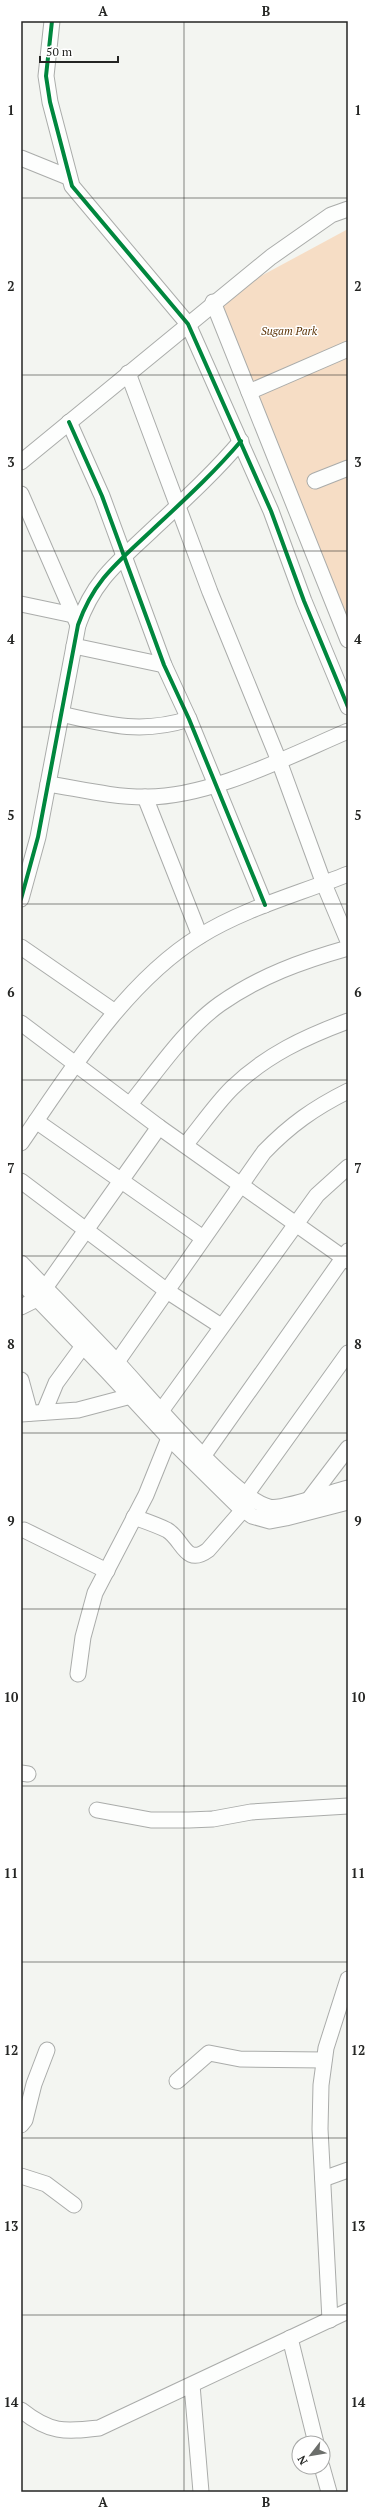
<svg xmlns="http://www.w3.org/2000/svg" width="369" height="2513" font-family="'PT Serif',serif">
  <rect width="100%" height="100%" fill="#f3f5f1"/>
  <polygon fill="#f6ddc5" points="348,229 348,640 213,302"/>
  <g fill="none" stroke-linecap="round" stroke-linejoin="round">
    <defs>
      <g id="minor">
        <polyline points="52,21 46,76 50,102 72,186 188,324 271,511 304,601 348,707"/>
        <polyline points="21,158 68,177"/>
        <polyline points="213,302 348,640"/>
        <polyline points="128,373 210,592 279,761 324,884 348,941"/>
        <polyline points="249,392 348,349"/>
        <polyline points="69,422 102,496 164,665 189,719 265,905"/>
        <polyline points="21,462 271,257 331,215 348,209"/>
        <polyline points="315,481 348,468"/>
        <polyline points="21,494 78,625"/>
        <polyline points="21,604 73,615"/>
        <polyline points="74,646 164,665"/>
        <path d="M61 714C108 725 142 734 189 719"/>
        <path d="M48 784C80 789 112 797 145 797 209 798 289 756 348 731"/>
        <polyline points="145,797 200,936"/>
        <path d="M21 899 38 837 78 625C94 580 117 563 151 531 182 502 214 473 241 441"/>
        <polyline points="21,947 115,1012"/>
        <polyline points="21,1023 159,1127 348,1261"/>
        <path d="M131 1103C158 1070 185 1029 220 1004 260 976 302 961 348 948"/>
        <polyline points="36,1121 203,1238"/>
        <path d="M21 1143C70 1072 125 982 200 936 245 908 299 894 348 874"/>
        <path d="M186 1144C201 1126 215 1105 232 1088 266 1055 305 1037 348 1021"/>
        <polyline points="21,1181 167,1291 221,1326"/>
        <path d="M21 1263C53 1296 85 1328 116 1361 145 1392 233 1498 269 1507 282 1510 332 1492 348 1488"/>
        <polyline points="21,1282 107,1371 169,1438 237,1505 252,1516 270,1521 286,1518 348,1502"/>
        <polyline points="45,1288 159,1127"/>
        <polyline points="21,1307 37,1299"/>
        <path d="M117 1362 264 1152C290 1125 314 1108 348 1091"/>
        <polyline points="21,1380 30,1413"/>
        <polyline points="44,1412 56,1383 83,1346"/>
        <polyline points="21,1414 78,1410 131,1396"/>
        <polyline points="156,1418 317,1195 348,1167"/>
        <polyline points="204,1455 348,1251"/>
        <polyline points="246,1495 348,1353"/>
        <polyline points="310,1498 348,1448"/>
        <path d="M134 1517C145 1521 157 1525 167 1530 183 1539 185 1567 208 1550L249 1503"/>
        <polyline points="24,1530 107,1571"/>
        <polyline points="78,1674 83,1637 95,1593 146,1495 169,1438"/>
        <polyline points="21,1773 28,1774"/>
        <polyline points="97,1810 151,1820 189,1820 213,1819 251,1812 348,1806"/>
        <polyline points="177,2081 209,2053 240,2059 324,2060"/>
        <polyline points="21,2125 25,2120 34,2084 47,2050"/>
        <polyline points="21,2176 46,2184 74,2205"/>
        <polyline points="323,2179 348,2170"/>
        <polyline points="330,2320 320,2129 321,2085 326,2048 348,1979"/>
        <polyline points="290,2338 316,2443"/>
        <polyline points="192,2385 201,2492"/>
        <path d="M21 2410C50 2433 64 2432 99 2428L348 2311"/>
        <polyline points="322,2467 329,2492"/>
      </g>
    </defs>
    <use href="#minor" stroke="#aaacaa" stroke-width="17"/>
    <use href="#minor" stroke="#fdfefd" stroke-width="15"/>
    <defs>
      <g id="cycleway">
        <polyline points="52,21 46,76 50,102 72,186 188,324 271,511 304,601 348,707"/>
        <polyline points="69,422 102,496 164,665 189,719 265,905"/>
        <path d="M21 899 38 837 78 625C94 580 117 563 151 531 182 502 214 473 241 441"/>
      </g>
    </defs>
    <use href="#cycleway" stroke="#fff" stroke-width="6"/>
    <use href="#cycleway" stroke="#00873e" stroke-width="4"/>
  </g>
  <path fill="none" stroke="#242523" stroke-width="1" stroke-opacity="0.55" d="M184 21V2492M21 198H348M21 375H348M21 551H348M21 727H348M21 904H348M21 1080H348M21 1256H348M21 1433H348M21 1609H348M21 1786H348M21 1962H348M21 2138H348M21 2315H348"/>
  <g text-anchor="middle" stroke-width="3" stroke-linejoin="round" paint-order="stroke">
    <g font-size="11" font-style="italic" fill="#5d3407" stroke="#fff">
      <text x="289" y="335">Sugam Park</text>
    </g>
  </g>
  <rect width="369" height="2513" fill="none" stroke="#ffffff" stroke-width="44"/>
  <g transform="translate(311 2455) rotate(239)"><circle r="19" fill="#ffffff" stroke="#a7a8a7"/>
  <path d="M0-3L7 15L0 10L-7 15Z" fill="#6c6e6b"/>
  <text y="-6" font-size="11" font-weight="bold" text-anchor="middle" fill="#242523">N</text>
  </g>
  <path d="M40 56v6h78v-6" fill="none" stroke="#242523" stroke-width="2"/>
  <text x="46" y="56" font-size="12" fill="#242523" stroke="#ffffff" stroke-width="3" paint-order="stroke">50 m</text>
  <rect x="22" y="22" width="325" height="2469" fill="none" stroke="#242523" stroke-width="1.5"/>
  <g font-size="13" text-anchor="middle" font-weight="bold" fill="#242523">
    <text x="103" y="16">A</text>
    <text x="266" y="16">B</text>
    <text x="11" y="115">1</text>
    <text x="358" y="115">1</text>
    <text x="11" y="291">2</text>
    <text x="358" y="291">2</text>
    <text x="11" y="467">3</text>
    <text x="358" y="467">3</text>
    <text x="11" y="644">4</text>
    <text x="358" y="644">4</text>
    <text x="11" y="820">5</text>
    <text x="358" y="820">5</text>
    <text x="11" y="997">6</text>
    <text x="358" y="997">6</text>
    <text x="11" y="1173">7</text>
    <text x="358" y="1173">7</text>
    <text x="11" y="1349">8</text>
    <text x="358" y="1349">8</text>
    <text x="11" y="1526">9</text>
    <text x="358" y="1526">9</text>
    <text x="11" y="1702">10</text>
    <text x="358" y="1702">10</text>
    <text x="11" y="1878">11</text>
    <text x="358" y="1878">11</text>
    <text x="11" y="2055">12</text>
    <text x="358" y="2055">12</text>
    <text x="11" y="2231">13</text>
    <text x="358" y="2231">13</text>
    <text x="11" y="2407">14</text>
    <text x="358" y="2407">14</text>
    <text x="103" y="2507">A</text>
    <text x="266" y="2507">B</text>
  </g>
</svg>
